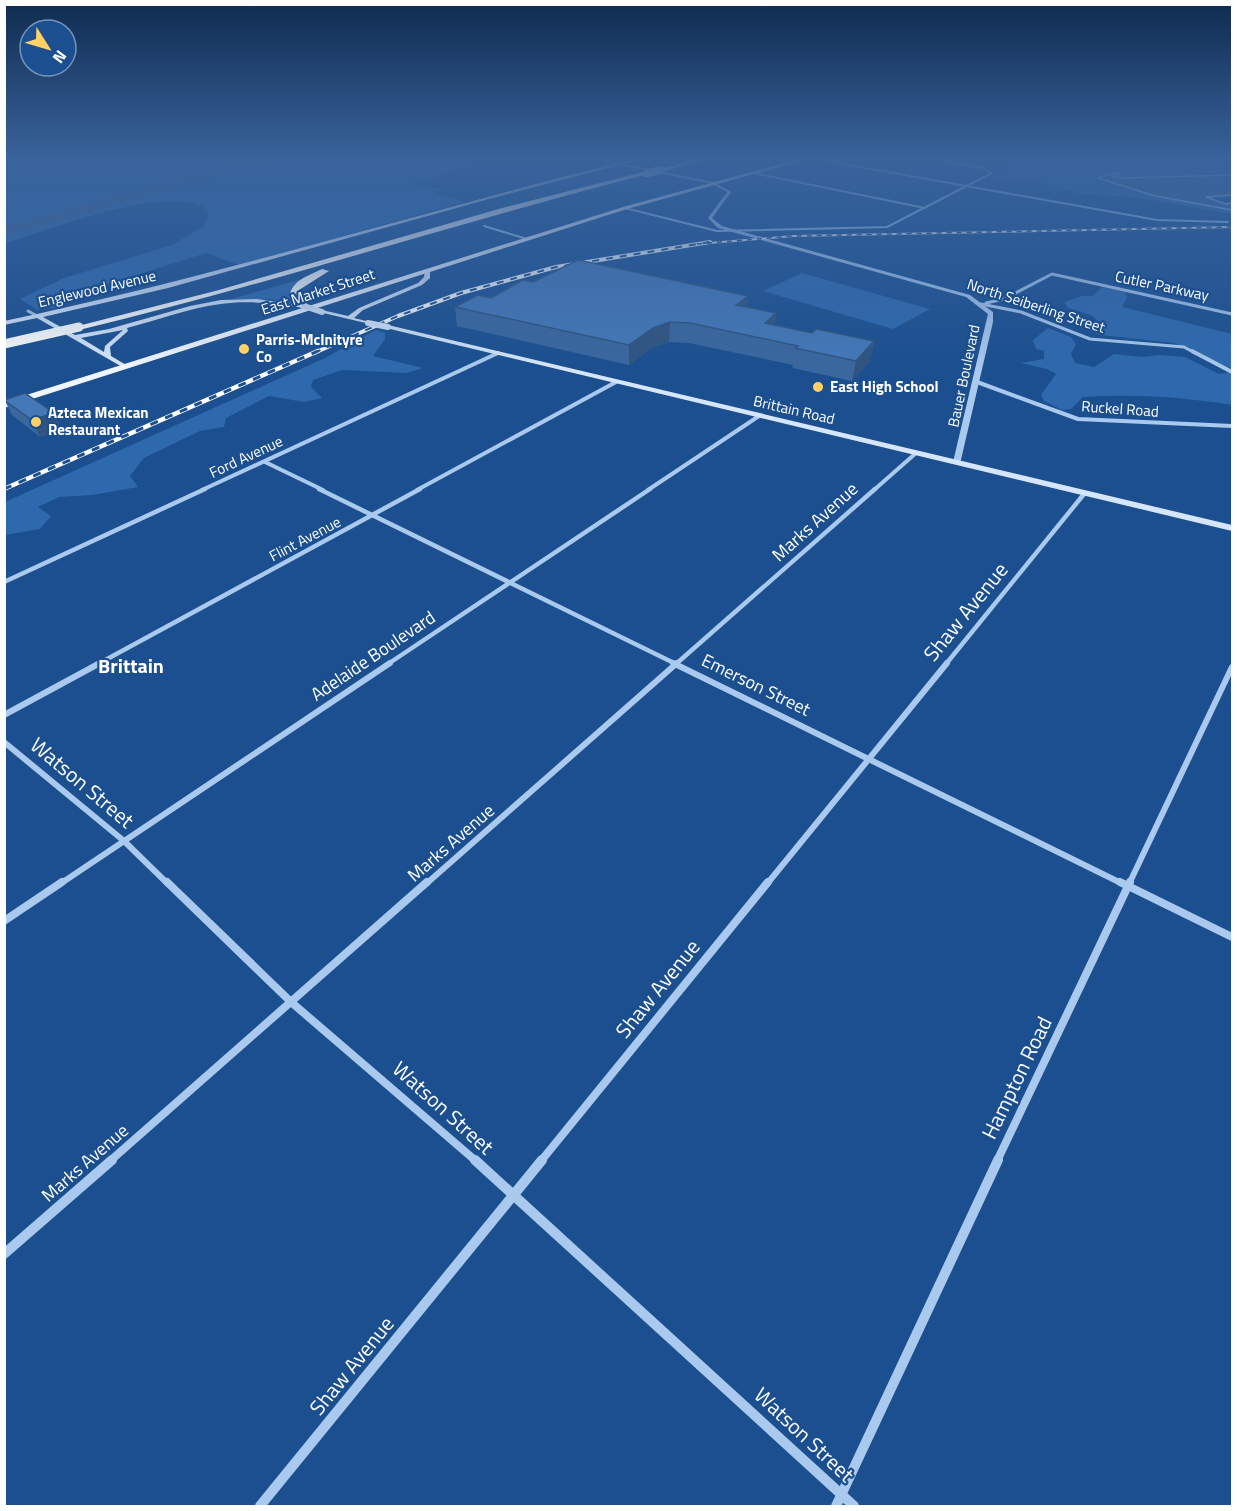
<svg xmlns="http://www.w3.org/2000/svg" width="1237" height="1511" font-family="'Titillium Web',sans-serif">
  <rect width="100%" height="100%" fill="#1b4f8f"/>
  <g fill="#2e69ad">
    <path d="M5 157H498L414 184 444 189 433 193 464 202 239 265 206 253 111 283 58 307 38 310 20 299 64 278 172 245 204 226 209 212C177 178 45 232 5 243Z"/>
    <polygon points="977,157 1232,157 1232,175 1121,178 1109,176 1116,174 1099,178 1155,196 1232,210 1232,214 1135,197 1082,194 1029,179 988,179 1003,172 1006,167 1003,162"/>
    <polygon points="802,273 930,309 893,329 763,291"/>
    <polygon points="302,279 290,291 292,303 271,299 231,299"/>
    <polygon points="1102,287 1125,292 1127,298 1122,307 1232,334 1232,369 1174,343 1101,335 1086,330 1085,326 1097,320 1091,315 1068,308 1064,302 1082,296 1093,296"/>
    <path d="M1048 328 1071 337 1076 344 1071 354 1075 363 1094 367 1114 354 1142 357 1159 355 1185 357 1219 374 1232 372V405C1182 397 1133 394 1083 397L1071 409 1062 410 1044 401 1041 395 1056 374 1047 369 1021 363 1044 359V351L1036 349 1033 340Z"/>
    <polygon points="376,330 385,333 385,339 373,356 423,368 407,373 342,370 313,380 311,387 322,398 304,402 269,396 226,418 224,427 200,431 144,458 130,476 138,487 92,495 59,497 38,507 51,516 40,529 5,535 5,502 325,358"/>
  </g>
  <polygon fill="#3c6290" stroke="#9cc4f0" stroke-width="1.5" points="1113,173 1121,174 1110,176 1121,178 1232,175 1232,195 1206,197 1226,204 1232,203 1232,210 1155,196 1098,178"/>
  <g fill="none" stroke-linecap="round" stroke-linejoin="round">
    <polygon fill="#3c6290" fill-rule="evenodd" points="265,157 288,157 4,236 4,227 195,173"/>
    <g stroke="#a9c9ee" stroke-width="2">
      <polyline points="810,158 1157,220 1228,222"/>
      <polyline points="753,173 925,208"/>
      <polyline points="625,208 717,231 887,227 992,173 983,168 919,157"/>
      <polyline points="484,226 527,239"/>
    </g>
    <g stroke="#a9c9ee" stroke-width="3">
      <polyline points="986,303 1004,299 1052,274 1232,314"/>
      <polyline points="981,304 1021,312 1090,339 1184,347 1195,353"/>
      <polyline points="28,311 39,317"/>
    </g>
    <g stroke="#a9c9ee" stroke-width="4">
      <polyline points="1192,351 1232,372"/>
      <polyline points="977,382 1078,419 1232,426"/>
      <polyline points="265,462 323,490"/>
      <polyline points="202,490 498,353"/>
      <polyline points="417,490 616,382"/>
      <polyline points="648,490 759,416"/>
      <polyline points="874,490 916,453"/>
    </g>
    <g stroke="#a9c9ee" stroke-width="4.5">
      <polyline points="319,489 676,664"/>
      <polyline points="4,582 205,489"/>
      <polyline points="98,664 420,489"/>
      <polyline points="388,664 650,489"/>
      <polyline points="676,664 875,489"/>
      <polyline points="946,664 1084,494"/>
    </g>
    <g stroke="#a9c9ee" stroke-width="6">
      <polyline points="673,663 1123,884"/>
      <polyline points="4,715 100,663"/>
      <polyline points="4,742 124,841 168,884"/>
      <polyline points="60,884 390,663"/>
      <polyline points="426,884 677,663"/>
      <polyline points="767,884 947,663"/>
      <polyline points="1129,884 1232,667"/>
    </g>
    <g stroke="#a9c9ee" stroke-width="8">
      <polyline points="167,882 291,1002 476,1161"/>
      <polyline points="1120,882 1232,937"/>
      <polyline points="4,921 62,882"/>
      <polyline points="110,1161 427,882"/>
      <polyline points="541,1161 768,882"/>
      <polyline points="997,1161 1130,882"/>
    </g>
    <g stroke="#a9c9ee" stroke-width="10">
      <polyline points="475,1160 854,1506"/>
      <polyline points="4,1254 112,1160"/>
      <polyline points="260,1506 542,1160"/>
      <polyline points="836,1506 998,1160"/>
    </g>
    <polygon fill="#a9c9ee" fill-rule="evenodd" points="582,157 590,157 714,182 731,192 712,218 722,226 970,295 993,312 993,322 960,464 953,462 988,314 966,297 718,228 708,218 727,192 712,184"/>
    <g fill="#d6e6fa" fill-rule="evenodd">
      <path d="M642 157H650L489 199 168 288 43 317 75 335 109 329 190 306 221 300 257 299 307 306 304 308C277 304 249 300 221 304 189 308 158 320 127 328L128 331 110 347 111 356 128 366V368H124L37 318 4 325V321C220 276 429 209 642 157ZM123 330 105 346 104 352 81 338Z"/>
      <polygon points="425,270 430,271 430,278 422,285 363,310 354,318 370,322 370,324 319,312 322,310 348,316 359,308 418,283 424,277"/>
      <polygon points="388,325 1232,525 1232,531 386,328 385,327"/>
    </g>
    <polygon fill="#f0f6ff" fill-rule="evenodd" points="806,157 816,157 627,209 4,408 4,402 623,207"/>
    <g fill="#fff" fill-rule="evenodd">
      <polygon points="705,157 717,157 660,172 657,170"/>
      <path d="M647 171 649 174C458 222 271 284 79 330L74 327 219 290 502 208Z"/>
      <path d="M322 269 329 271 299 290V296L309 306 301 308 289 297C292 280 308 276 322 269Z"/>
    </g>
    <defs>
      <polyline id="rail-far2" points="697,244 794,236 1232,227"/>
      <polyline id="rail-far1" points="314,353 398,316 461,293 556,267 710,242"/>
      <polyline id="rail" points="4,489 318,351"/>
    </defs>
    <use href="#rail-far2" stroke="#fff" stroke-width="2"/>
    <use href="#rail-far1" stroke="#fff" stroke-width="4"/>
    <use href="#rail" stroke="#fff" stroke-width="4.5"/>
    <use href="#rail-far2" stroke="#1b4f8f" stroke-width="1.5" stroke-dasharray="5" stroke-linecap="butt"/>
    <use href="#rail-far1" stroke="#1b4f8f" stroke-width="2" stroke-dasharray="7" stroke-linecap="butt"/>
    <use href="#rail" stroke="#1b4f8f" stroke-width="3" stroke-dasharray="8" stroke-linecap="butt"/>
    <g stroke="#d6e6fa" stroke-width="6">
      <polyline points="304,306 322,312"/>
      <polyline points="368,323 388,327"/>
    </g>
    <polyline stroke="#fff" stroke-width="8" points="647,173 660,170"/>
    <polyline stroke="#fff" stroke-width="9" points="4,344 79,327"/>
  </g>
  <g fill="#3a679d">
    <polygon points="533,282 748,296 747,307 775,325 812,333 874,341 870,361 852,381 792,368 793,365 689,343 669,342 653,347 629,365 457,326 455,307 491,298"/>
    <polygon points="4,399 54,413 61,429 40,437 12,415"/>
  </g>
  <g fill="#305480">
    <polygon points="748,296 746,315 736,305"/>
    <polygon points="776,313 774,332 765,323"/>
    <polygon points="670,322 669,342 653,347 629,365 629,345 653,328"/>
    <polygon points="874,341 870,361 852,381 856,361"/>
    <polygon points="54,413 61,429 40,437 32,420"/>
  </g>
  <g fill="#4478b7" stroke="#305480" stroke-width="1.5">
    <polygon points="578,260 748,296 736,305 776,313 765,323 812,333 816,329 874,341 856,361 795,348 798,346 690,323 670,322 653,328 629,345 455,307 478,295 491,298 523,280 533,282"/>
    <polygon points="25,393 54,413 32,420 4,400"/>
  </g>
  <linearGradient id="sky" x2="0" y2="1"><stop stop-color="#0f2b4f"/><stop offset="0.43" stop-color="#39639b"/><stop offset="1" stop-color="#39639b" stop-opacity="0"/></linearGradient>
  <rect width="1237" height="369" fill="url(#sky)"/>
  <g fill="#ffd166" stroke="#1b4f8f" stroke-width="2">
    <circle cx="244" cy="349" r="6"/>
    <circle cx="818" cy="387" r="6"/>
    <circle cx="36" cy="422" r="6"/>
  </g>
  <g text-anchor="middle" stroke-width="4.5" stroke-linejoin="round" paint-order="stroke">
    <g font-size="15" fill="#fff" stroke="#1b4f8f">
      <text transform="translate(1162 286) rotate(12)" y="5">Cutler Parkway</text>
      <text transform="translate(97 289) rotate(-13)" y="5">Englewood Avenue</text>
      <text transform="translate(318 292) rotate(-18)" y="5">East Market Street</text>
      <text transform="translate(1036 306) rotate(18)" y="5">North Seiberling Street</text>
      <text transform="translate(964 376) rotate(-78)" y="5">Bauer Boulevard</text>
      <text transform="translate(1120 409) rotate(4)" y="5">Ruckel Road</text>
      <text transform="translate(794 410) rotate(13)" y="5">Brittain Road</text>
      <text transform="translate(246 457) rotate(-25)" y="5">Ford Avenue</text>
      <text transform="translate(305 539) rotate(-28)" y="5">Flint Avenue</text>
    </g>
    <g font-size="15" font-weight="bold" fill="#fff" stroke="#1b4f8f" text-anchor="start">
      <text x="256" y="345">Parris-McInityre<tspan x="256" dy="17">Co</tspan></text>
      <text x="830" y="392">East High School</text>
      <text x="48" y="418">Azteca Mexican<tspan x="48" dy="17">Restaurant</tspan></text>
    </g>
    <g font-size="18" fill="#fff" stroke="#1b4f8f">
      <text transform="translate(815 522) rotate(-42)" y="6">Marks Avenue</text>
      <text transform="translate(373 656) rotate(-34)" y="6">Adelaide Boulevard</text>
      <text transform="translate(756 685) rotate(26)" y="6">Emerson Street</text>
      <text transform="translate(451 843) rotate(-41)" y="6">Marks Avenue</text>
      <text transform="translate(85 1163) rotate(-41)" y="6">Marks Avenue</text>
    </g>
    <g font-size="20" font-weight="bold" fill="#fff" stroke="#1b4f8f">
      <text x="131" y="673">Brittain</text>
    </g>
    <g font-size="21" fill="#fff" stroke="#1b4f8f">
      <text transform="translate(966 612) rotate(-51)" y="7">Shaw Avenue</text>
      <text transform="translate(82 783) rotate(40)" y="7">Watson Street</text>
      <text transform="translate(658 989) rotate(-51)" y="7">Shaw Avenue</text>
      <text transform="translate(1017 1078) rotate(-64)" y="7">Hampton Road</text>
      <text transform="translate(443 1108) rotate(42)" y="7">Watson Street</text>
      <text transform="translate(352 1366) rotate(-51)" y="7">Shaw Avenue</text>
      <text transform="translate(804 1435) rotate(43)" y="7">Watson Street</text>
    </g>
  </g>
  <rect width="1237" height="1511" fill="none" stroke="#ffffff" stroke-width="12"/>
  <g transform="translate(48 48) rotate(127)"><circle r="28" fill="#1b4f8f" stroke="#7695bc" stroke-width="1.5"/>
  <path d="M0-4.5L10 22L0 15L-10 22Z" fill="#ffd166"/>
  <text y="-9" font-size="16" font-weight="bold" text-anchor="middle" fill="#ffffff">N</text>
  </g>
</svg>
